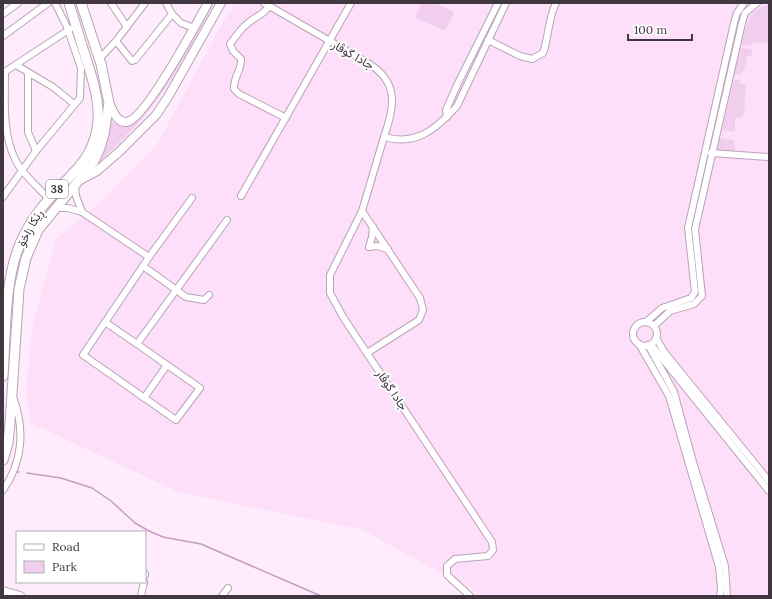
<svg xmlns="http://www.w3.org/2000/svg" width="772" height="599" font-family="Lora,Vazirmatn,serif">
  <rect width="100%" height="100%" fill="#feebfc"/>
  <polygon fill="#fddffa" points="235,3 769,3 769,596 483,596 363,530 178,492 31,423 26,393 33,324 56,239 105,198 157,145 219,29"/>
  <g fill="#f1ceed">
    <path d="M209 3H214C196 36 179 70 157 100 140 123 119 144 98 163L111 121 118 125 130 124Z"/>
    <polygon points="422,3 434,3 454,12 445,31 415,17"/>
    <path d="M769 5V43L753 42 752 46 741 45C747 28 747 9 769 5Z"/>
    <polygon points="740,48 753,49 751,56 747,56 744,71 741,72 740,75 734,73"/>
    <polygon points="734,80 741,80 740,84 746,84 744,115 741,115 741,118 735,118 735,132 722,130"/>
    <polygon points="719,138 734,140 735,153 717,151"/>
  </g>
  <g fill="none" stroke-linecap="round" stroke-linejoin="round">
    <g stroke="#c69cc2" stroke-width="1.5">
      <polyline points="17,472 19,472"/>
      <polyline points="27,473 61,478 92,488 111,501 135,523 149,531 163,537 201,544 321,596"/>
    </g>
    <defs>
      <g id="minor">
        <polyline points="111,3 127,27"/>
        <path d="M264 3 368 63C399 82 395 106 384 137"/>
        <path d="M269 6C264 15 254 17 247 24 240 29 235 38 230 44L233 51 241 59C242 69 233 78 234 89L239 94 286 118"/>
        <polyline points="3,14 18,3"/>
        <polyline points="172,14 181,23 194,28"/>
        <polyline points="3,36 48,3"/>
        <path d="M488 40 520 56 532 59 543 53C549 36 548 19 556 3"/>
        <polyline points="116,41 132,61 135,60 172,14 166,3"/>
        <polyline points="100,62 101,57 116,41 145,3"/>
        <polyline points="16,65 53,87 74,104"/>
        <polyline points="3,73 70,29"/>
        <path d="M5 73C5 102 2 134 16 161 23 175 37 186 48 198"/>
        <polyline points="28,73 28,132 36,151"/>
        <polyline points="447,117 446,110 458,83 498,3"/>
        <polyline points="711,153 769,157"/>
        <polyline points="75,186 76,196 82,212"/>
        <polyline points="241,196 351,3"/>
        <polyline points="3,197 36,151 80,98 81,68 67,27 55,3"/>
        <polyline points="55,208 68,208 82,212 149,257 83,355 176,420 200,388 137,344 227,220"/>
        <polyline points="362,211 420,298 423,310 419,320 367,353 368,355"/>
        <polyline points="373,227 372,237 369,247 377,246 388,249"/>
        <polyline points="149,257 192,198"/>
        <polyline points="143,266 186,297 204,300 209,295"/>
        <polyline points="105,322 137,344"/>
        <polyline points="646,322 662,308 691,298 695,292 688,228 734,23 737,13 744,3"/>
        <circle cx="645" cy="334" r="12"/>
        <polyline points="654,326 670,311 694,304 702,296 695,229 742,23 745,13 757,3"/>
        <polyline points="656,338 665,353 769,481"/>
        <polyline points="639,344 669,396 719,567 721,588 720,596"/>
        <polyline points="648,345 674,392 693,462 725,566 727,596"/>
        <polyline points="653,347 769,491"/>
        <polyline points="144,398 167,365"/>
        <path d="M3 490C23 462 25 429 13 397"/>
        <polyline points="145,575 145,574"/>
        <polyline points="141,596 144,582"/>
        <polyline points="222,596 228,588"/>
        <path d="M470 596 447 575V566L455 559 488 556 493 550 492 542 343 317 330 293V275L362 211 384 137C417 146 436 129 457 106L506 3"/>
      </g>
      <g id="major">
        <path d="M109 103C113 110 116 123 127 122 145 119 197 23 208 3"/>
        <polyline points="80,180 97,171 119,152 156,115 168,97 221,3"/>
        <polyline points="3,591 20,596"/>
      </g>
      <g id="highway">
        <path d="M3 376C6 335 4 281 20 244 33 212 54 194 77 169 110 132 98 95 84 52 79 36 74 19 69 3"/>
        <polyline points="3,460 8,443 10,423 19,289 26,258 38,230 93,163 100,148 104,134 109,103 101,64 81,3"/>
      </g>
    </defs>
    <use href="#minor" stroke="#b9a3b7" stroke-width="8"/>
    <use href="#major" stroke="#b9a3b7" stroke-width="10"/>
    <use href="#highway" stroke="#b9a3b7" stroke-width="11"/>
    <use href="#minor" stroke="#fff" stroke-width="6"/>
    <use href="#major" stroke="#fff" stroke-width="8"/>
    <use href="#highway" stroke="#fff" stroke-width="9"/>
  </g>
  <g text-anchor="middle" stroke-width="4" stroke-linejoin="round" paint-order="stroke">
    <rect fill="#fff" stroke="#7a7379" stroke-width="1" x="46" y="180" width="22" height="18" rx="3"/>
    <g font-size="11" font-weight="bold" fill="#413740">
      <text x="57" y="193">38</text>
    </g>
    <g font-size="12" fill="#413740" stroke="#fff">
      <text transform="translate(353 55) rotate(30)" y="4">جادا گوڤار</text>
      <text transform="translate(30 228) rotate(-61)" y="4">ڕێکا زاخۆ</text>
      <text transform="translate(392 390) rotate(56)" y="4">جادا گوڤار</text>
    </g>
  </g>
  <rect width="772" height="599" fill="none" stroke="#413740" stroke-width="8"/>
  <rect x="16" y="531" width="130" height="52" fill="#ffffff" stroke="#b3afb3"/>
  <rect x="24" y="544" width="20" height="6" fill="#ffffff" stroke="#b3afb3"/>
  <text x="52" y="551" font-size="12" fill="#413740">Road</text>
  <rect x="24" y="561" width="20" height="12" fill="#f1ceed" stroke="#b3afb3"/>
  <text x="52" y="571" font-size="12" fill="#413740">Park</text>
  <path d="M628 34v6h64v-6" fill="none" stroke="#413740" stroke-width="2"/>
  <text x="634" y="34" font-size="12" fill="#413740" stroke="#ffffff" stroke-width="3" paint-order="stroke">100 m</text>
</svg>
